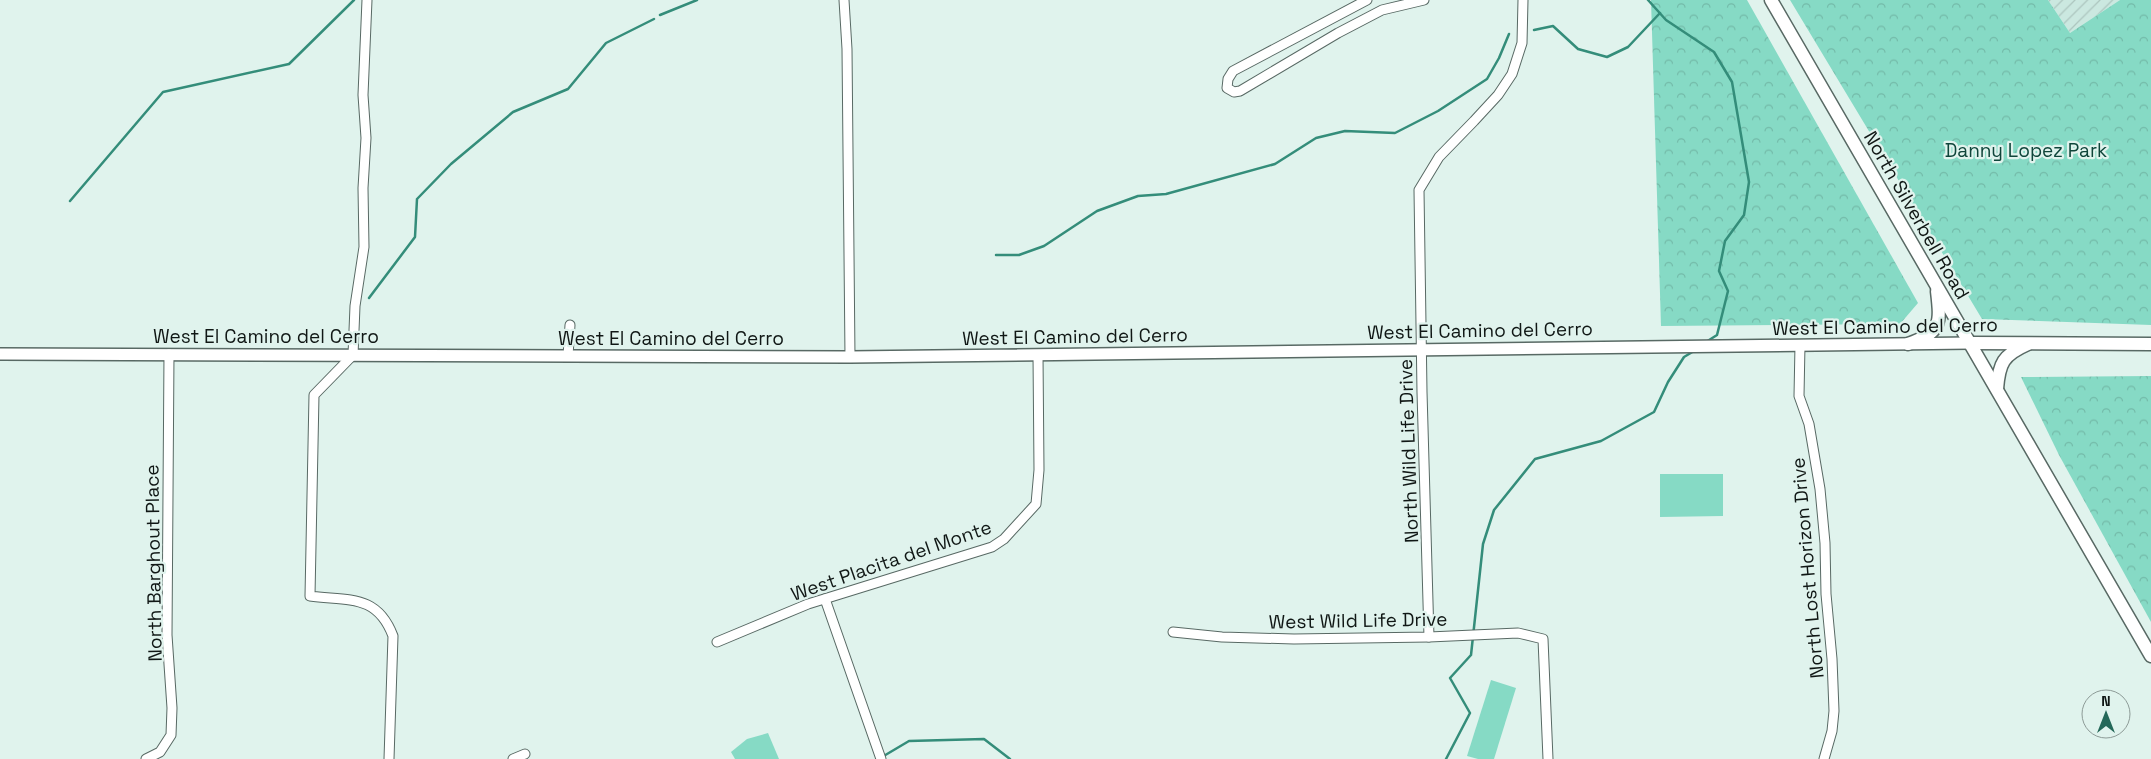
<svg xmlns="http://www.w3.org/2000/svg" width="2151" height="759" font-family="'Space Grotesk',sans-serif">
  <defs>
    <pattern id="industrial-furrows" width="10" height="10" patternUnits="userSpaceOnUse" patternTransform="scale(1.25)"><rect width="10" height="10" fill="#cbe8e0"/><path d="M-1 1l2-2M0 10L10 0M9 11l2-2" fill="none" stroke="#adc6bf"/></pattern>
    <pattern id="park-crowns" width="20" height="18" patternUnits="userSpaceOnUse" patternTransform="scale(1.25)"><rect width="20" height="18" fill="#86dac5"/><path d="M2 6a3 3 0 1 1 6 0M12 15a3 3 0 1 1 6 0" fill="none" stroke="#73baa8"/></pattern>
  </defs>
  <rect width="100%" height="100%" fill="#e0f3ed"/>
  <polygon fill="url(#industrial-furrows)" points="2048,0 2120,0 2070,33"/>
  <g fill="#86dac5">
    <polygon points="1660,474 1723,474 1723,516 1660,517"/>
    <polygon points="1491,680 1516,688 1494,759 1478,759 1467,756"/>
    <polygon points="768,733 779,759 735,759 731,752 747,739"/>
  </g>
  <g fill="url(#park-crowns)">
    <polygon points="1651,0 1747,0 1918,303 1900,324 1661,326"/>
    <polygon points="1790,0 2048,0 2070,33 2120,0 2151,0 2151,325 1982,319"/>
    <polygon points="2151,376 2151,622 2059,455 2021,377"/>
  </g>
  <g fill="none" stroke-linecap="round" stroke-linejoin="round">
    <g stroke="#348d7a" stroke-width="2.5">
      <polyline points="1648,0 1666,20 1714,52 1732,82 1749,182 1744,215 1725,241 1719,271 1728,291 1717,335 1706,342"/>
      <polyline points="660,15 697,0"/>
      <polyline points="1534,30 1553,26 1578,49 1607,57 1628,47 1660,13"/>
      <polyline points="70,201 163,92 289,64 354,0"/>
      <polyline points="996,255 1019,255 1044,246 1097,211 1138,196 1166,194 1275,164 1316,138 1345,131 1395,133 1438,111 1487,79 1499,58 1509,34"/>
      <polyline points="369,298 415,237 417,199 451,164 513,112 568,89 606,43 654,19"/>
      <polyline points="882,757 909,741 984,739 1010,759"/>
      <polyline points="1446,759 1470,713 1450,678 1471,655 1483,544 1494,510 1535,459 1601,441 1654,412 1668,382 1684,357 1694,351"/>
    </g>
    <defs>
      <g id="minor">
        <path d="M367 0 363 95 366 138 363 188 364 247 355 306 353 355 314 395 310 596C349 601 377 594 393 636L389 759"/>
        <polyline points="844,0 847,49 850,357"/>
        <polyline points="1367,0 1233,71 1228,79 1227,88 1234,92 1240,91 1338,33 1382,10 1424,0"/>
        <polyline points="1800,345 1799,396 1809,424 1820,489 1825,543 1826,594 1832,659 1834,711 1832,731 1824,759"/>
        <polyline points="568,356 570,325"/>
        <polyline points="825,599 881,759"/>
        <polyline points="1173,632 1222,637 1294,639 1429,637 1518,633 1543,639 1548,759"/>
        <polyline points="1429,637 1422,392 1419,190 1439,157 1474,121 1498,95 1512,74 1522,43 1523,0"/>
        <polyline points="717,642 808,604 992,547 1004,539 1036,504 1039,470 1038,355"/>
        <polyline points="146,759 160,752 171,735 172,708 167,635 169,354"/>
        <polyline points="513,759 525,754"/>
      </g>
      <polyline id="tertiary" points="0,354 850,357 1970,343"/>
      <g id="secondary">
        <polyline points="1771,0 2151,656"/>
        <polyline points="1970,343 2151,344"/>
        <path d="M1908 344C1941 332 1941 325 1937 291"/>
        <path d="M1997 389C1999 363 2003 355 2028 344"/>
      </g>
    </defs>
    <use href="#minor" stroke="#586964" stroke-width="11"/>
    <use href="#tertiary" stroke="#586964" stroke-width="14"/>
    <use href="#secondary" stroke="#586964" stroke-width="15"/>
    <use href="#minor" stroke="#fff" stroke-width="9"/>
    <use href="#tertiary" stroke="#fff" stroke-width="11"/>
    <use href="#secondary" stroke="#fff" stroke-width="12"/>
  </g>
  <g text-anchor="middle" stroke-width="4.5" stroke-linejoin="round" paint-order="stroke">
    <g font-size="19" fill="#0f453a" stroke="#e0f3ed">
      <text x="2026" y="157">Danny Lopez Park</text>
    </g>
    <g font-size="19" fill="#101715" stroke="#e0f3ed">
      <text transform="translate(1917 215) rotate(60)" y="7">North Silverbell Road</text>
      <text transform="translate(1885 326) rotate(-1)" y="7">West El Camino del Cerro</text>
      <text transform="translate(1480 330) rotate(-1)" y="7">West El Camino del Cerro</text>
      <text x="266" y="343">West El Camino del Cerro</text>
      <text transform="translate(1075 336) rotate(-1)" y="7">West El Camino del Cerro</text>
      <text x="671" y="345">West El Camino del Cerro</text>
      <text transform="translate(1408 451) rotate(-92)" y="7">North Wild Life Drive</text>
      <text transform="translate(891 560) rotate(-19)" y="7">West Placita del Monte</text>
      <text transform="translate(153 563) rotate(-91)" y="7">North Barghout Place</text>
      <text transform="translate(1807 568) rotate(-95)" y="7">North Lost Horizon Drive</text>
      <text transform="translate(1358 620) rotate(-1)" y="7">West Wild Life Drive</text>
    </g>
  </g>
  <g transform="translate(2106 714)"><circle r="24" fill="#e0f3ed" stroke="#8d9b97"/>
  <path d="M0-4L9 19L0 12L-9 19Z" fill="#246859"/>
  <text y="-8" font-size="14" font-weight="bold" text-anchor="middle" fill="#101715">N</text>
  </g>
</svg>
